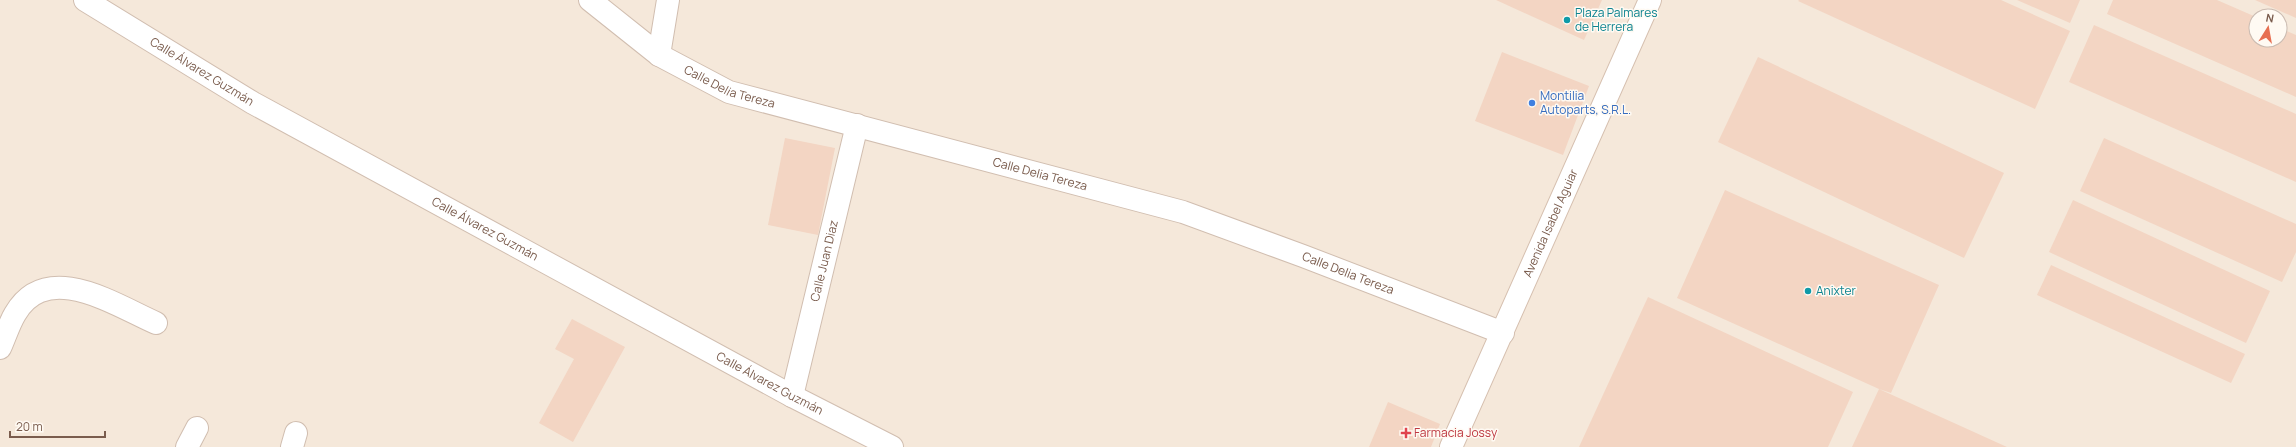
<svg xmlns="http://www.w3.org/2000/svg" width="2296" height="447" font-family="Manrope,sans-serif">
  <rect width="100%" height="100%" fill="#fdf6ec"/>
  <path fill="#f5e8da" fill-rule="evenodd" d="M0 0H2296V447H0ZM2256 16H2280V40H2256Z"/>
  <g fill="#f3d5c3">
    <polygon points="1496,0 1602,0 1584,40"/>
    <polygon points="1799,0 2001,0 2070,31 2035,109 1798,1"/>
    <polygon points="2017,0 2080,0 2070,23"/>
    <polygon points="2113,0 2217,0 2256,17 2256,40 2280,40 2280,28 2296,35 2296,97 2107,14"/>
    <polygon points="2255,0 2296,0 2296,18"/>
    <polygon points="2094,25 2296,114 2296,182 2069,82"/>
    <polygon points="1502,52 1589,86 1563,155 1475,121"/>
    <polygon points="1758,57 2004,173 1964,258 1718,142"/>
    <polygon points="785,138 835,148 818,235 768,225"/>
    <polygon points="2104,138 2296,224 2296,252 2282,282 2080,191"/>
    <polygon points="1725,190 1939,285 1891,393 1879,389 2007,447 1852,447 1879,389 1677,298"/>
    <polygon points="2073,200 2270,291 2246,343 2049,252"/>
    <polygon points="2051,265 2245,354 2231,383 2037,295"/>
    <polygon points="1648,297 1853,392 1828,447 1579,447"/>
    <polygon points="572,319 625,347 573,442 539,423 574,359 555,349"/>
    <polygon points="1388,402 1440,424 1431,447 1369,447"/>
  </g>
  <g fill="none" stroke-linecap="round" stroke-linejoin="round">
    <defs>
      <g id="street">
        <path id="s1" d="M85 0 253 103 792 396 892 447"/>
        <path id="s2" d="M590 0 659 55 729 92 1183 212 1303 256 1503 333"/>
        <polyline points="659,55 668,0"/>
        <path d="M0 348C5 337 9 324 15 314 47 259 115 305 156 323"/>
        <path id="s3" d="M792 396 857 125"/>
        <polyline points="187,447 197,428"/>
        <polyline points="292,447 296,433"/>
      </g>
      <g id="secondary">
        <path id="s4" d="M1451 447 1650 0"/>
      </g>
    </defs>
    <use href="#street" stroke="#d1beb0" stroke-width="24"/>
    <use href="#secondary" stroke="#d6c0b0" stroke-width="24"/>
    <use href="#street" stroke="#fff" stroke-width="22"/>
    <use href="#secondary" stroke="#fff" stroke-width="22"/>
  </g>
  <g fill="#0f9aa8" stroke="#fffaf3" stroke-width="1.5">
    <circle cx="1567" cy="20" r="4"/>
    <circle cx="1808" cy="291" r="4"/>
  </g>
  <circle fill="#3f7fe0" stroke="#fffaf3" stroke-width="1.5" cx="1532" cy="103" r="4"/>
  <path fill="#e0444e" stroke="#fffaf3" stroke-width="1.5" d="M1404 427h4v4h4v4h-4v4h-4v-4h-4v-4h4z"/>
  <g text-anchor="middle" stroke-width="3" stroke-linejoin="round" paint-order="stroke">
    <g font-size="12" fill="#0d838f" stroke="#fffaf3" text-anchor="start">
      <text x="1575" y="17">Plaza Palmares<tspan x="1575" dy="14">de Herrera</tspan></text>
      <text x="1816" y="295">Anixter</text>
    </g>
    <g font-size="12" fill="#7a5c4d" stroke="#fffaf3">
      <text dy="4" stroke="none"><textPath href="#s1" startOffset="137">Calle Álvarez Guzmán</textPath></text>
      <text dy="4" stroke="none"><textPath href="#s2" startOffset="166">Calle Delia Tereza</textPath></text>
      <text dy="4" stroke="none"><textPath href="#s2" startOffset="489">Calle Delia Tereza</textPath></text>
      <text dy="4" stroke="none"><textPath href="#s4" startOffset="245">Avenida Isabel Aguiar</textPath></text>
      <text dy="4" stroke="none"><textPath href="#s1" startOffset="461">Calle Álvarez Guzmán</textPath></text>
      <text dy="4" stroke="none"><textPath href="#s3" startOffset="139">Calle Juan Diaz</textPath></text>
      <text dy="4" stroke="none"><textPath href="#s2" startOffset="813">Calle Delia Tereza</textPath></text>
      <text dy="4" stroke="none"><textPath href="#s1" startOffset="785">Calle Álvarez Guzmán</textPath></text>
    </g>
    <g font-size="12" fill="#366cbe" stroke="#fffaf3" text-anchor="start">
      <text x="1540" y="100">Montilia<tspan x="1540" dy="14">Autoparts, S.R.L.</tspan></text>
    </g>
    <g font-size="12" fill="#be3a42" stroke="#fffaf3" text-anchor="start">
      <text x="1414" y="437">Farmacia Jossy</text>
    </g>
  </g>
  <g transform="translate(2268 28) rotate(11)"><circle r="19" fill="#fffaf3" stroke="#cabbb1"/>
  <path d="M0-3L7 15L0 10L-7 15Z" fill="#e76f51"/>
  <text y="-6" font-size="11" font-weight="bold" text-anchor="middle" fill="#7a5c4d">N</text>
  </g>
  <path d="M10 431v6h95v-6" fill="none" stroke="#7a5c4d" stroke-width="2"/>
  <text x="16" y="431" font-size="12" fill="#7a5c4d" stroke="#fffaf3" stroke-width="3" paint-order="stroke">20 m</text>
</svg>
